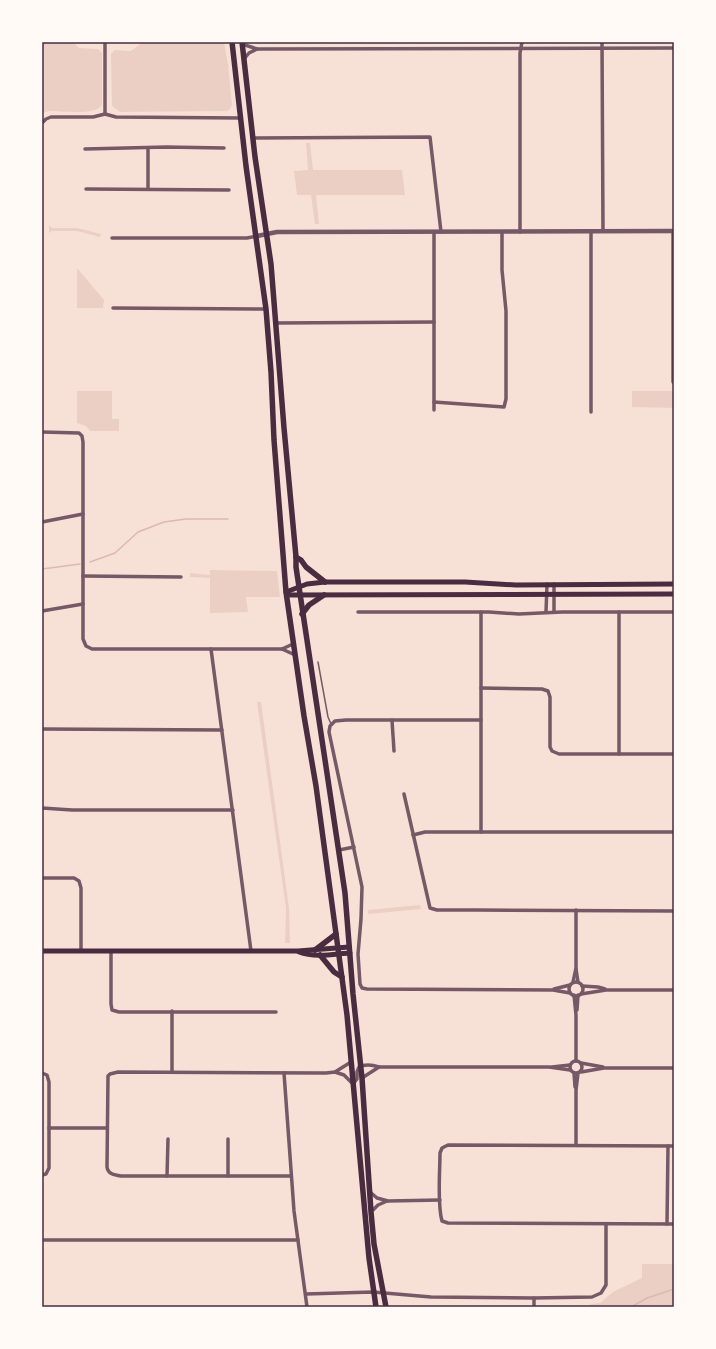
<svg xmlns="http://www.w3.org/2000/svg" width="716" height="1349" font-family="'Noto Sans',sans-serif">
  <rect width="100%" height="100%" fill="#f7e1d7"/>
  <g fill="#ebcfc5">
    <path d="M42 42H73L79 48 98 49 102 53V105C96 116 61 111 49 111L42 113Z"/>
    <polygon points="143,42 224,42 228,64 232,105 230,109 227,111 120,112 112,106 111,54 115,50 131,51"/>
    <polygon points="306,143 310,143 313,170 402,170 405,195 316,195 319,224 315,224 311,195 297,195 294,171 308,170"/>
    <polygon points="49,225 52,228 77,228 101,234 100,237 77,231 52,231 49,233"/>
    <polygon points="77,268 104,300 103,308 77,308"/>
    <polygon points="77,391 112,391 112,419 119,419 119,431 90,431 86,426 77,423"/>
    <polygon points="632,391 674,391 674,408 632,407"/>
    <polygon points="210,570 277,571 280,597 246,597 248,612 210,613 210,578 190,577 190,573 210,575"/>
    <polygon points="257,702 261,702 289,908 290,943 285,943 286,908"/>
    <polygon points="420,905 421,909 368,914 368,910"/>
    <polygon points="642,1264 674,1264 674,1307 588,1307 591,1304 600,1303 613,1292 642,1278"/>
  </g>
  <g fill="none" stroke-linecap="round" stroke-linejoin="round">
    <g stroke="#dcb8b0" stroke-width="1.5">
      <polyline points="90,562 115,553 138,532 164,522 186,519 228,519"/>
      <polyline points="42,569 80,564"/>
      <polyline points="631,1307 647,1298 674,1289"/>
    </g>
    <polyline stroke="#755966" stroke-width="1.5" points="318,662 328,717 331,724"/>
    <g stroke="#755966" stroke-width="3.5">
      <polyline points="602,42 603,231"/>
      <polyline points="105,44 105,114"/>
      <polyline points="242,44 257,49 674,48"/>
      <polyline points="244,59 249,53 257,49"/>
      <polyline points="42,123 46,119 51,117 93,117 105,114 116,117 241,118"/>
      <polyline points="253,138 430,137 441,232"/>
      <polyline points="85,149 166,147 224,148"/>
      <polyline points="86,189 229,190"/>
      <polyline points="148,189 148,149"/>
      <polyline points="434,232 434,410"/>
      <polyline points="520,232 520,53 522,42"/>
      <polyline points="591,232 591,412"/>
      <polyline points="112,238 247,238 257,236"/>
      <polyline points="113,308 266,309"/>
      <polyline points="276,323 434,322"/>
      <polyline points="673,382 673,231"/>
      <polyline points="434,402 504,407 506,399 506,311 502,270 502,232"/>
      <polyline points="42,432 79,433 82,436 83,442 83,639 86,646 92,649 282,649 295,655"/>
      <polyline points="42,522 83,514"/>
      <polyline points="83,576 181,577"/>
      <polyline points="554,584 554,612"/>
      <polyline points="42,611 83,604"/>
      <polyline points="358,612 489,612 519,614 562,612 674,612"/>
      <polyline points="546,612 547,584"/>
      <polyline points="619,612 619,754"/>
      <polyline points="211,649 251,951"/>
      <polyline points="282,649 293,644"/>
      <polyline points="481,688 542,689 548,691 550,697 550,747 552,751 559,754 674,754"/>
      <polyline points="392,720 394,751"/>
      <polyline points="481,720 346,720 335,721 330,726 329,732 362,887 361,919 358,954 360,984 362,988 367,989 553,990 570,993"/>
      <polyline points="42,729 222,730"/>
      <polyline points="404,794 430,908 437,910 476,910 674,911"/>
      <polyline points="42,808 72,810 233,810"/>
      <polyline points="481,832 481,612"/>
      <polyline points="413,835 425,832 674,832"/>
      <polyline points="339,850 354,847"/>
      <polyline points="42,878 74,878 79,881 81,888 81,951"/>
      <polyline points="111,951 111,1004 112,1010 119,1012 276,1012"/>
      <polyline points="576,969 578,982"/>
      <polyline points="573,982 576,968 576,910"/>
      <circle cx="576" cy="989" r="7"/>
      <polyline points="582,986 598,987 605,989"/>
      <polyline points="554,989 570,985"/>
      <polyline points="581,994 606,990 674,990"/>
      <polyline points="574,995 576,1015 576,1061"/>
      <polyline points="577,1010 578,995"/>
      <polyline points="172,1011 172,1072"/>
      <circle cx="576" cy="1067" r="6"/>
      <polyline points="581,1063 603,1067"/>
      <polyline points="552,1067 570,1065"/>
      <path d="M335 1072 344 1075 353 1084 357 1079V1072L359 1067C365 1064 373 1065 379 1067H549L570 1070"/>
      <polyline points="581,1072 604,1068 674,1068"/>
      <polyline points="42,1073 47,1075 49,1082 49,1168 46,1174 42,1175"/>
      <polyline points="284,1073 294,1211 307,1307"/>
      <polyline points="574,1073 575,1087"/>
      <polyline points="362,1078 379,1067"/>
      <polyline points="49,1128 107,1128"/>
      <polyline points="576,1145 576,1090 578,1073"/>
      <path d="M674 1146 448 1145 442 1148 440 1153C440 1172 437 1204 442 1221L448 1223 674 1224"/>
      <polyline points="167,1176 168,1139"/>
      <polyline points="228,1176 228,1139"/>
      <path d="M291 1176H121C114 1175 108 1174 107 1167L108 1076 110 1074 118 1072 326 1073 335 1072 351 1062"/>
      <polyline points="370,1192 377,1198 388,1201 440,1200"/>
      <polyline points="371,1212 378,1205 387,1201"/>
      <polyline points="667,1224 668,1146"/>
      <polyline points="42,1240 298,1240"/>
      <polyline points="306,1294 373,1292 431,1297 534,1298 592,1297 601,1293 606,1285 606,1224"/>
      <polyline points="534,1307 534,1298"/>
    </g>
    <polyline stroke="#755966" stroke-width="4.5" points="257,236 277,232 674,231"/>
    <g stroke="#4a2c40" stroke-width="5">
      <polyline points="286,592 307,584 325,582 465,582 516,585 674,584"/>
      <polyline points="287,595 674,594"/>
      <polyline points="42,951 298,951 349,947"/>
      <path d="M299 952C315 958 334 954 350 953"/>
    </g>
    <g stroke="#4a2c40" stroke-width="5.5">
      <polyline points="232,42 246,166 266,309 271,372 274,440 286,592 304,716 316,786 347,1015 369,1258 376,1307"/>
      <polyline points="242,42 255,157 271,264 284,428 296,557 296,567 345,893 353,994 362,1078 371,1212 374,1244 386,1307"/>
      <polyline points="296,557 301,560 306,567 325,582"/>
      <polyline points="302,614 309,605 324,595"/>
      <polyline points="315,950 336,934"/>
      <polyline points="320,955 334,972 342,977"/>
    </g>
  </g>
  <rect width="716" height="1349" fill="none" stroke="#fffaf5" stroke-width="86"/>
  <rect x="43" y="43" width="630" height="1263" fill="none" stroke="#4a2c40" stroke-width="1.5"/>
</svg>
